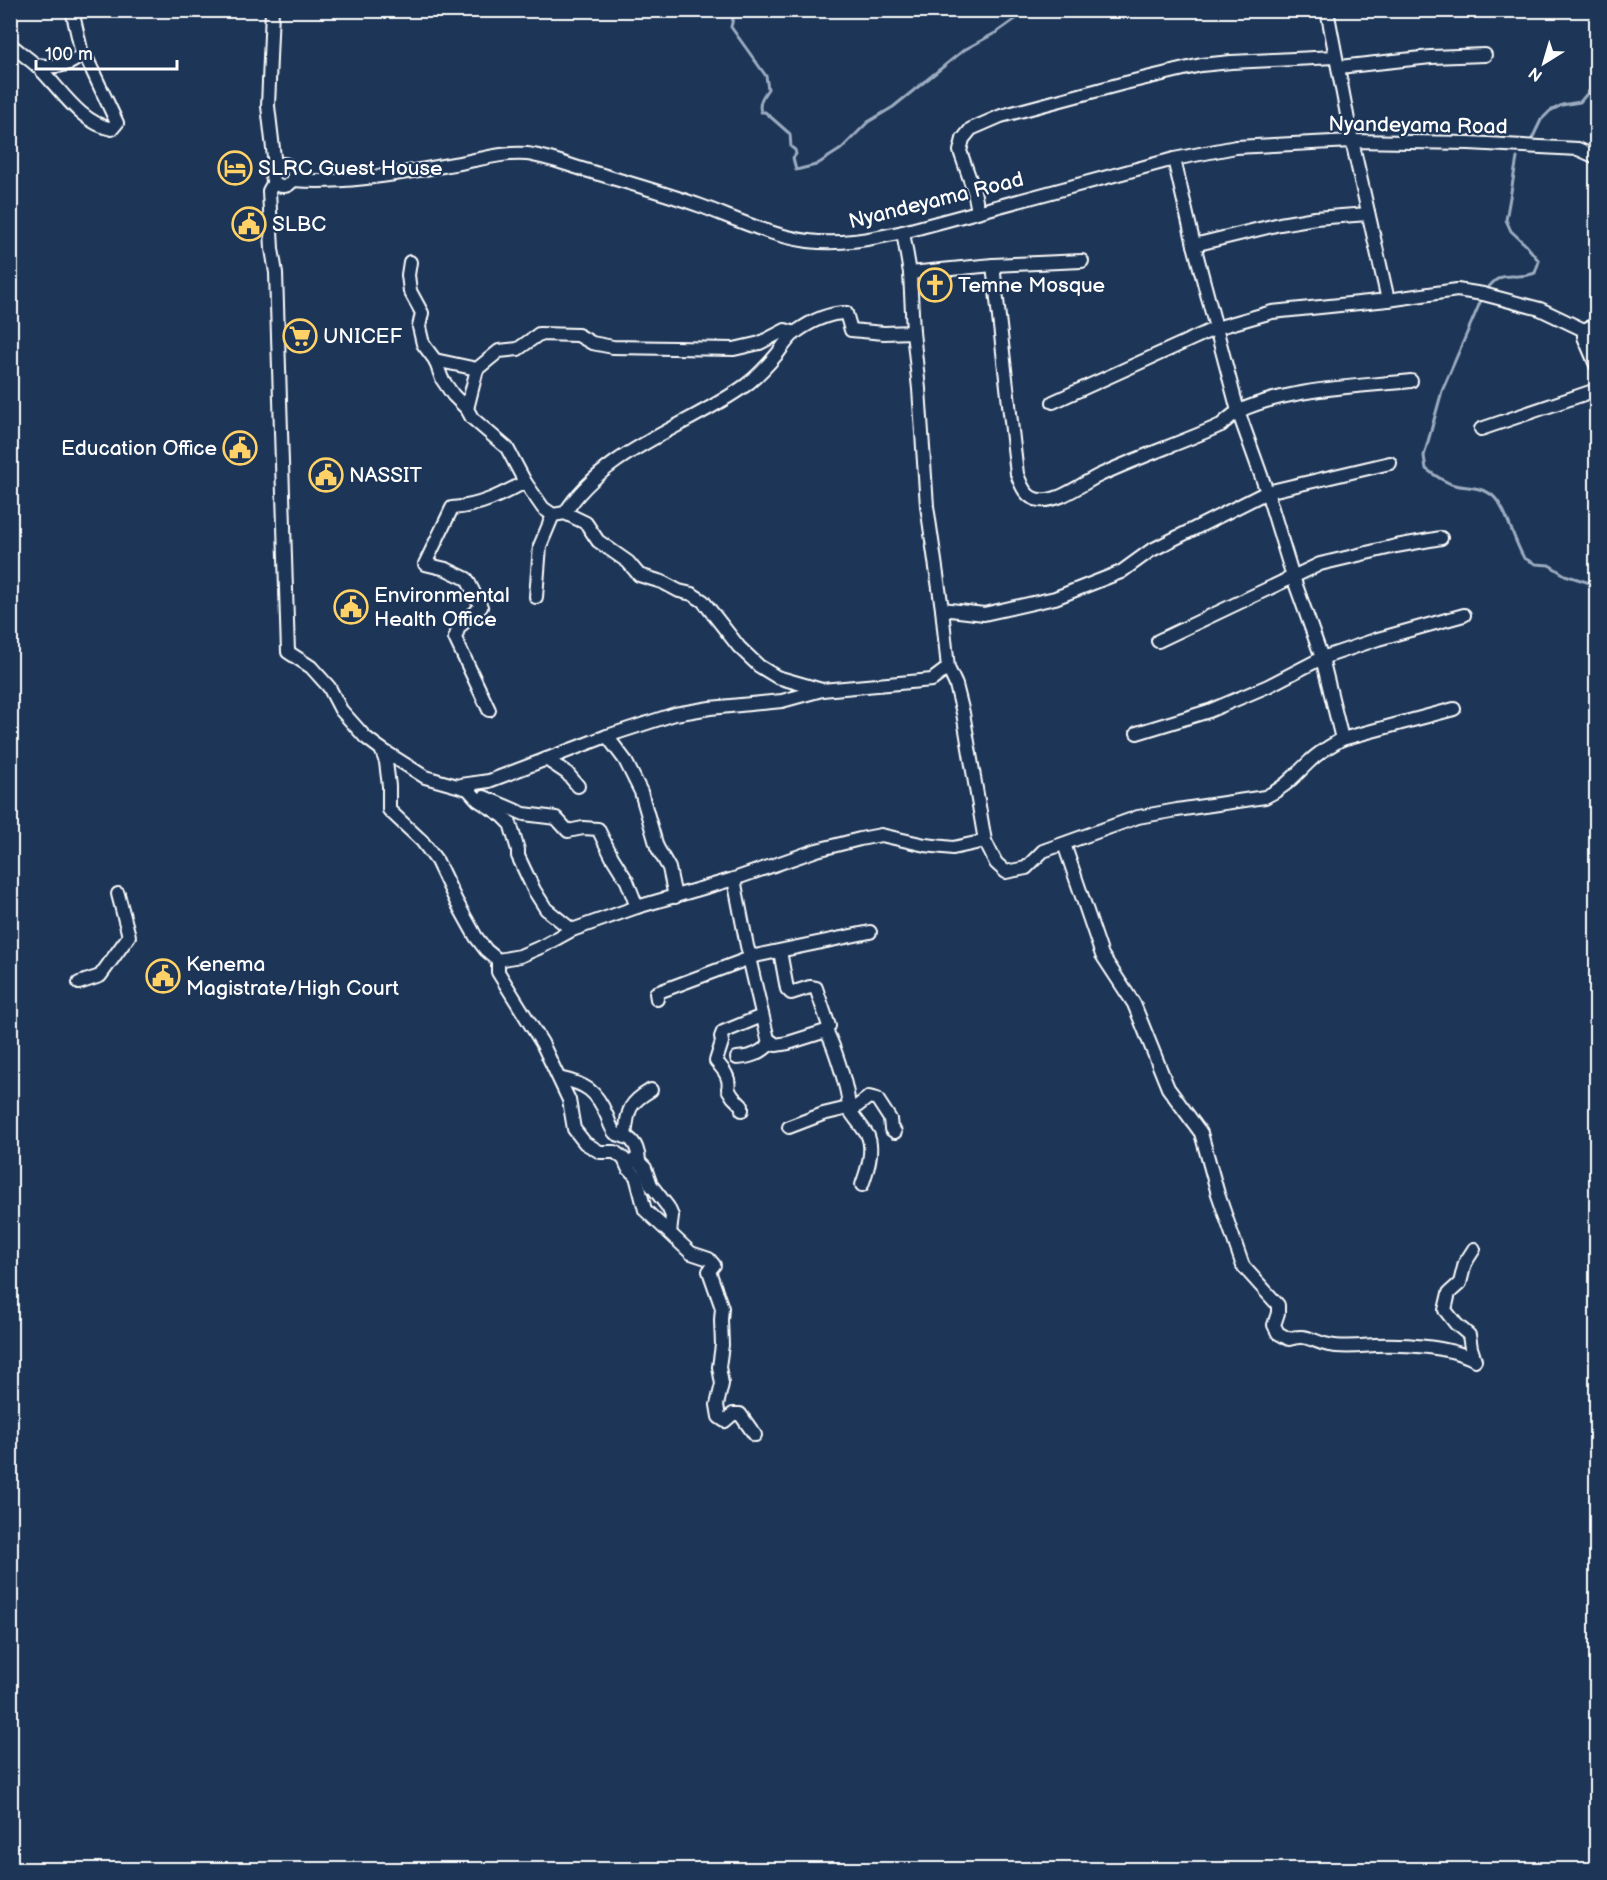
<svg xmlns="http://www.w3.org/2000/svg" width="1607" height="1880" font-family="'Balsamiq Sans',sans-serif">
  <rect width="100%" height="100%" fill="#1d3557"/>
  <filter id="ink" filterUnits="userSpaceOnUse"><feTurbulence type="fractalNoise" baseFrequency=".0167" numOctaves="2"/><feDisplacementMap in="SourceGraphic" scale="12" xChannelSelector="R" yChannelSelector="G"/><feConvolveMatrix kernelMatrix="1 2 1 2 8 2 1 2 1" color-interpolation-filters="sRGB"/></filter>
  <g filter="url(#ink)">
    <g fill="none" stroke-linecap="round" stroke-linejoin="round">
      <g stroke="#9cacc0" stroke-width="3">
        <path d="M735 10 731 27 766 76 768 89C763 96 758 103 761 112H765L790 134 791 147 795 150 796 154 793 158 796 170 816 165 841 149 868 122 893 107 964 50 997 32 1028 10"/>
        <polyline points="1530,143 1541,120 1550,111 1562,105 1580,102 1596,83"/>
        <path d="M1485 292C1503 266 1511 282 1535 273L1539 261 1526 245 1511 231 1506 220 1517 158"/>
        <path d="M1482 298 1442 391 1424 456 1426 469C1434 475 1442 480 1451 484 1463 488 1481 486 1492 495 1507 508 1513 540 1524 558L1536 564 1549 565 1565 575 1596 585"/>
      </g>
      <defs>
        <g id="minor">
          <polyline points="272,10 268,106 275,166"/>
          <polyline points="1327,10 1352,141 1388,300"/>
          <path d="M10 44C19 52 28 58 36 65 60 87 78 122 112 129L117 123 87 59 82 54"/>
          <path d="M37 65C54 68 70 67 82 54L72 10"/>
          <polyline points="1339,67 1431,57 1485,55"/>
          <polyline points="1174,159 1194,245 1238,411 1267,492 1293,577 1322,658 1342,739"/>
          <circle cx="283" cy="175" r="11"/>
          <path d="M293 180C347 185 406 172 460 163 482 159 504 152 527 154 550 157 570 166 592 172 629 183 665 193 701 206 736 219 771 236 808 241 841 245 871 239 903 232L1174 159 1236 147 1352 141 1469 143 1578 149 1596 157"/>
          <polyline points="274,182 269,191 272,249 276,273 288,652 311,667 329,687 341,710 365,737 381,749 386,762 389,786 389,810 422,841 437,861 456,901 476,937 486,950 498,960 498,972 542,1043 569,1100 574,1129 585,1143 600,1152 615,1152 624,1159 628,1168 636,1176 645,1210 691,1253 709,1259 714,1265 709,1271 722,1308 721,1320 722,1345 719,1367 722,1384 717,1405 719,1417 725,1421 733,1414 740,1414 755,1435"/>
          <polyline points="978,211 974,191 960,151 963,139 971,129 1001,116 1121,84 1201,65 1231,62 1335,57"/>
          <path d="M903 232 910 273 913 332 919 389 927 506 942 609 948 668 956 685 963 713 985 841 996 863 1006 872 1026 868 1043 851 1138 817 1177 810 1265 797C1285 788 1294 776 1310 761 1319 752 1330 746 1342 739L1454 709"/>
          <polyline points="1194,245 1280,224 1315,218 1368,214"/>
          <polyline points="410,262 408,275 410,291 422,313 419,327 423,344 435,360 442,379 453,395 467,409 472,418 507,448 525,482"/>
          <path d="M993 265 1017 474C1021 485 1026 499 1040 500 1060 502 1081 484 1098 476 1138 457 1181 443 1221 425 1227 420 1233 414 1239 411 1289 388 1357 387 1411 381"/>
          <polyline points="910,273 993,265 1082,261"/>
          <polyline points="1584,330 1584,337 1596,365"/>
          <polyline points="1584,330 1596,324"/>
          <polyline points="435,360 477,369 467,409"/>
          <polyline points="477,369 499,351 518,349 539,334 578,335 592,343 613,347 734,349 760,343 785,330 795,333"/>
          <polyline points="1053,402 1216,328 1272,312 1388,300 1457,290 1483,294 1540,309 1584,330"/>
          <polyline points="1481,429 1596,390"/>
          <polyline points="565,513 586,523 598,541 628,562 639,575 662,582 679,591 692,594 703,601 739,647 759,666 777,677 822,690"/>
          <path d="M536 597 540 546 553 515 565 513C604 450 688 427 746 385 758 376 768 365 778 353 783 346 789 337 796 332 810 322 829 313 846 313L851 330 884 333 913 332"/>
          <polyline points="942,609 984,614 1055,598 1121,572 1150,551 1267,492 1390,463"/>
          <polyline points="1158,641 1320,564 1396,546 1441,538"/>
          <path d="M489 710 455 638 459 627 481 607 467 579 446 569 425 564 452 508C480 506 501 495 525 482L543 508 553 515"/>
          <polyline points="1137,733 1209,711 1268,686 1322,658 1378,639 1464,615"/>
          <polyline points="381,749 425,777 468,789 478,800 503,816 510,823 518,850 518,856 534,890 546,909 572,930"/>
          <polyline points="546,759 567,773 578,786"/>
          <polyline points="461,785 489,781 607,736"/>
          <polyline points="484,797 524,814 556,818 568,831 583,828 598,829 612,857 627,881 637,907"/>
          <path d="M1064 844 1102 955 1134 1004 1168 1088 1201 1133 1218 1194 1243 1266 1278 1305V1313L1274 1325 1278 1333 1289 1339C1308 1333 1312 1342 1329 1345 1343 1348 1360 1346 1375 1345 1405 1344 1449 1346 1475 1360L1471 1348 1469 1335 1456 1324 1445 1310 1449 1293 1460 1283 1465 1263 1474 1249"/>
          <polyline points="734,879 747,946 749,953 755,956 870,932"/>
          <polyline points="675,897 669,868 657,847 641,792 625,760 607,736 675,714 710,708 782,701 822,690 932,680 948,668"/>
          <polyline points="749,953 750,962 768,1039 776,1045 788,1043 826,1031 829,1026 816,988 810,987 791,993 787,989 780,951"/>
          <polyline points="498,960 520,956 543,946 572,930 637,907 734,879 817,850 860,839 881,835 925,845 953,848 985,841"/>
          <polyline points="79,983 100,976 129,936 118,894"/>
          <polyline points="657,999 656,993 750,958"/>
          <path d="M737 1058C752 1057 761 1053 772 1042"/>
          <path d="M559 1078C586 1084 596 1090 607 1116 609 1121 611 1129 615 1133 619 1136 624 1135 628 1138 636 1142 639 1154 639 1162"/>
          <path d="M742 1110V1106L733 1097 728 1089C731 1078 723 1069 716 1061L722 1042 721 1037 723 1032 762 1016"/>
          <path d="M789 1127 823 1114 848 1108C851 1096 833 1042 826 1031"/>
          <path d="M625 1137C628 1111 627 1104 651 1090"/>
          <polyline points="634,1160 639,1162 645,1168 651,1185 668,1207 672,1216 670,1233"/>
          <path d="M862 1185C867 1171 874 1151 868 1136 864 1129 853 1116 848 1108L856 1107 869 1097 877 1099 890 1119 891 1129 895 1132"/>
        </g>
      </defs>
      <use href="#minor" stroke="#fff" stroke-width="16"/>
      <use href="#minor" stroke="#1d3557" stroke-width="12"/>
    </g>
  </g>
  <defs>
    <symbol id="hotel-ring" viewBox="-11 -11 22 22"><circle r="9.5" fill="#1d3557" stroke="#ffd166" stroke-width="1.5"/><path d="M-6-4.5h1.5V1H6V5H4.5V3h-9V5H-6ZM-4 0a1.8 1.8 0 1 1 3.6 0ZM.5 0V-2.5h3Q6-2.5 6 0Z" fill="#ffd166"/></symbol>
    <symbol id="civic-ring" viewBox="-11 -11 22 22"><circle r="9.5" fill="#1d3557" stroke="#ffd166" stroke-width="1.5"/><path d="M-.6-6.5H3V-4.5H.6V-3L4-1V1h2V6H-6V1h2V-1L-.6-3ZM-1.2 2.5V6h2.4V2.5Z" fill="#ffd166"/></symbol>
    <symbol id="church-ring" viewBox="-11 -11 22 22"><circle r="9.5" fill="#1d3557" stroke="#ffd166" stroke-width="1.5"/><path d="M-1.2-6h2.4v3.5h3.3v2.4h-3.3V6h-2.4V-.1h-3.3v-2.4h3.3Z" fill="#ffd166"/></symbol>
    <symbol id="supermarket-ring" viewBox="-11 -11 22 22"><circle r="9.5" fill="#1d3557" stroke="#ffd166" stroke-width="1.5"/><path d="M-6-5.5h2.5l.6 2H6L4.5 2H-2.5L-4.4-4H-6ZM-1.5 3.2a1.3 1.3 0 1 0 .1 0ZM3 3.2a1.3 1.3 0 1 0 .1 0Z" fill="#ffd166"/></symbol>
  </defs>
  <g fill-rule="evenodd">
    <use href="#hotel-ring" x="216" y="149" width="38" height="38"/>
    <use href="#civic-ring" x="230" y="205" width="38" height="38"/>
    <use href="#church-ring" x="916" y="266" width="38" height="38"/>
    <use href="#supermarket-ring" x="281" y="317" width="38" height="38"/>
    <use href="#civic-ring" x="221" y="429" width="38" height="38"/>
    <use href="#civic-ring" x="307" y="456" width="38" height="38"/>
    <use href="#civic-ring" x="332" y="588" width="38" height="38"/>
    <use href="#civic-ring" x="144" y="957" width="38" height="38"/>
  </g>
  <g text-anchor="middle" stroke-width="4.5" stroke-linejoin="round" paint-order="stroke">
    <g font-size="21" fill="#fff" stroke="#1d3557">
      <text transform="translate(1418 125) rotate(1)" y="7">Nyandeyama Road</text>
      <text transform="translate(936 200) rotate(-14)" y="7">Nyandeyama Road</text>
    </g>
    <g font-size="21" fill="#fff" stroke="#1d3557" text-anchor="start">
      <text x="258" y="175">SLRC Guest House</text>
      <text x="272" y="231">SLBC</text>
      <text x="958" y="292">Temne Mosque</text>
      <text x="323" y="343">UNICEF</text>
      <text x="217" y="455" text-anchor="end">Education Office</text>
      <text x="349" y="482">NASSIT</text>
      <text x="374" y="602">Environmental<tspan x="374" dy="24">Health Office</tspan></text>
      <text x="186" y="971">Kenema<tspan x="186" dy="24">Magistrate/High Court</tspan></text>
    </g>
  </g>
  <rect width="1607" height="1880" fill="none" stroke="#1d3557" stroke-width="36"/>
  <rect x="18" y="18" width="1571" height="1844" fill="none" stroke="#fff" stroke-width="2" filter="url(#ink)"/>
  <g transform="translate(1544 63) rotate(217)" stroke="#1d3557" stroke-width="4.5" paint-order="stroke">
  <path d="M0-4.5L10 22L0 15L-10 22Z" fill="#ffffff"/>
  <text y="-9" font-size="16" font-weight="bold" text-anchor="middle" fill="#ffffff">N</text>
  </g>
  <path d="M36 60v9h141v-9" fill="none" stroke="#ffffff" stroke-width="3"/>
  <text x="45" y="60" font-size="18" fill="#ffffff" stroke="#1d3557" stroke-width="4.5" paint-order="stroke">100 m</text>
</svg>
